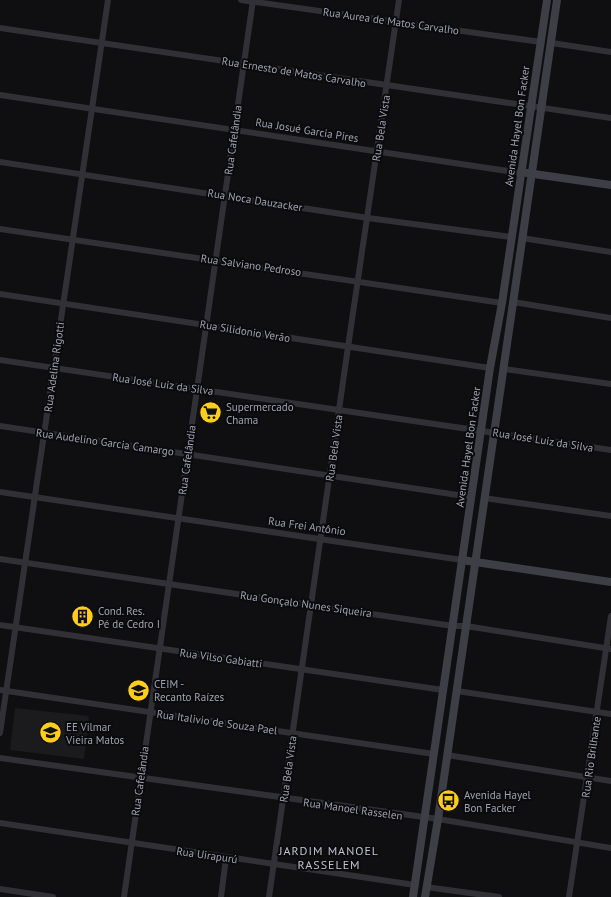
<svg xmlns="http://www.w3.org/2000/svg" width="611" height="897" font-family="'PT Sans',sans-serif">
  <rect width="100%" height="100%" fill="#0f0f11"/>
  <polygon fill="#1b1b1e" points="15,708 89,716 84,759 10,750"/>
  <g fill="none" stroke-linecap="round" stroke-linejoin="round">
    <g stroke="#303036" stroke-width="6">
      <polyline points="241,0 541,42"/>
      <polyline points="0,28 611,118"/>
      <polyline points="552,43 611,52"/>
      <polyline points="0,95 521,173"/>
      <polyline points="0,162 368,218 511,237"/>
      <polyline points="0,229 502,303"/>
      <polyline points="522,238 611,252"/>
      <polyline points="0,294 490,368"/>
      <polyline points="513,302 611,318"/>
      <polyline points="0,360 611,450"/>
      <polyline points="504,369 611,384"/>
      <polyline points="0,426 471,497"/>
      <polyline points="0,492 462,560"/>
      <polyline points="484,498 611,516"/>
      <polyline points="0,559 453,626 466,626 611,649"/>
      <polyline points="0,625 443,690"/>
      <polyline points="0,690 434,754"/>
      <polyline points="457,691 611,714"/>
      <polyline points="0,733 108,0"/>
      <polyline points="447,755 611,781"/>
      <polyline points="0,758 438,819 611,848"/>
      <polyline points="0,823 415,885"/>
      <polyline points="426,887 499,897"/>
      <polyline points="0,889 53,897"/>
      <polyline points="124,897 253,0"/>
      <polyline points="221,897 226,858"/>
      <polyline points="269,897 348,347 399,0"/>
      <polyline points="569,897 611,616"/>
    </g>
    <g stroke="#3e3f46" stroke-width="8">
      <polyline points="527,173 611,185"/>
      <polyline points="462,560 611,582"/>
      <polyline points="413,897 490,368 502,303 547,0"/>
      <polyline points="425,897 438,819 557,0"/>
    </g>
  </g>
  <defs>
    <symbol id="supermarket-disc" viewBox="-11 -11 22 22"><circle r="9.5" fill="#fece1a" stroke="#0b0a0c"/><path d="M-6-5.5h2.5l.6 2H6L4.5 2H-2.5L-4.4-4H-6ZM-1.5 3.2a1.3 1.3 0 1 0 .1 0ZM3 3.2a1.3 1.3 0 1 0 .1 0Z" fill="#111"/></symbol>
    <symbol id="building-disc" viewBox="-11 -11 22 22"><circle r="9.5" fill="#fece1a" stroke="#0b0a0c"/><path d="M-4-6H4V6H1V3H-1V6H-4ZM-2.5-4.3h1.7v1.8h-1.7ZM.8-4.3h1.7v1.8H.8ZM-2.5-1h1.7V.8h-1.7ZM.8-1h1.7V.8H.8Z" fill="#111"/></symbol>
    <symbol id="school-disc" viewBox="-11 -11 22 22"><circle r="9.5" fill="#fece1a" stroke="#0b0a0c"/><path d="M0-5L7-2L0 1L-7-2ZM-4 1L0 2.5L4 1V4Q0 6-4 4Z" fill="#111"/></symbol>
    <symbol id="bus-disc" viewBox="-11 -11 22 22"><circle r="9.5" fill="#fece1a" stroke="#0b0a0c"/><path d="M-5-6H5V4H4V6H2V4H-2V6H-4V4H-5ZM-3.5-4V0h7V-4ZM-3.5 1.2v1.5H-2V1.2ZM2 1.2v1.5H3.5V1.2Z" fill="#111"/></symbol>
  </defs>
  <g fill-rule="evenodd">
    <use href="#supermarket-disc" x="198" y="400" width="25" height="25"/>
    <use href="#building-disc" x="70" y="604" width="25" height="25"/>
    <use href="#school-disc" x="126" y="678" width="25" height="25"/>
    <use href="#school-disc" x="38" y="720" width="25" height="25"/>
    <use href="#bus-disc" x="436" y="788" width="25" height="25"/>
  </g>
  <g text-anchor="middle" stroke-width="4" stroke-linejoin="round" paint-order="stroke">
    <g font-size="11" fill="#9fa3b3" stroke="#0b0a0c">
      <text transform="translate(391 21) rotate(8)" y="4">Rua Aurea de Matos Carvalho</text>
      <text transform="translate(294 72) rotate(9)" y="4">Rua Ernesto de Matos Carvalho</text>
      <text transform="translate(517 126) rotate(-82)" y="4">Avenida Hayel Bon Facker</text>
      <text transform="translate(381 128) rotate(-81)" y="4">Rua Bela Vista</text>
      <text transform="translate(307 130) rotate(9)" y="4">Rua Josué Garcia Pires</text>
      <text transform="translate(233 140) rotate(-82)" y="4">Rua Cafelândia</text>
      <text transform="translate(255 200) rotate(9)" y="4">Rua Noca Dauzacker</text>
      <text transform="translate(251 265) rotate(8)" y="4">Rua Salviano Pedroso</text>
      <text transform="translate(245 331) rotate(9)" y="4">Rua Silidonio Verão</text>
      <text transform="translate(54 367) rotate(-82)" y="4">Rua Adelina Rigotti</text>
      <text transform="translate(163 384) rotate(8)" y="4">Rua José Luiz da Silva</text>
      <text transform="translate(543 440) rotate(9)" y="4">Rua José Luiz da Silva</text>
      <text transform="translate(105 442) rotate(8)" y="4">Rua Audelino Garcia Camargo</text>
      <text transform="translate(468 447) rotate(-82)" y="4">Avenida Hayel Bon Facker</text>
      <text transform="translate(334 448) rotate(-82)" y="4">Rua Bela Vista</text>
      <text transform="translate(187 460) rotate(-82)" y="4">Rua Cafelândia</text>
      <text transform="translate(307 526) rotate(8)" y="4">Rua Frei Antônio</text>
      <text transform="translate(306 604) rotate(8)" y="4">Rua Gonçalo Nunes Siqueira</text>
      <text transform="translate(221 658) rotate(8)" y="4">Rua Vilso Gabiatti</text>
      <text transform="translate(217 722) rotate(8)" y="4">Rua Italivio de Souza Pael</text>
      <text transform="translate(591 757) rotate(-82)" y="4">Rua Rio Brilhante</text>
      <text transform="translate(288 769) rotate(-82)" y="4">Rua Bela Vista</text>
      <text transform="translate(140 781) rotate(-82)" y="4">Rua Cafelândia</text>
      <text transform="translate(353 809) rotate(8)" y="4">Rua Manoel Rasselen</text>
      <text transform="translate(207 855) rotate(8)" y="4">Rua Uirapurú</text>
    </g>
    <g font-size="11" fill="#9fa3b3" stroke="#0b0a0c" text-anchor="start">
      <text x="226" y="411">Supermercado<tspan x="226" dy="13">Chama</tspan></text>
      <text x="98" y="615">Cond. Res.<tspan x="98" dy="13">Pé de Cedro I</tspan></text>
      <text x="154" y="688">CEIM -<tspan x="154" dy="13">Recanto Raízes</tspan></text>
      <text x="66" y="731">EE Vilmar<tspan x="66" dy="13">Vieira Matos</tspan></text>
      <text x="464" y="799">Avenida Hayel<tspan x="464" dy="13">Bon Facker</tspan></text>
    </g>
    <g font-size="12" letter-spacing="1" fill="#c0c2cf" stroke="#0b0a0c">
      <text x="329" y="855">JARDIM MANOEL<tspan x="329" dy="14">RASSELEM</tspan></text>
    </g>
  </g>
</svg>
